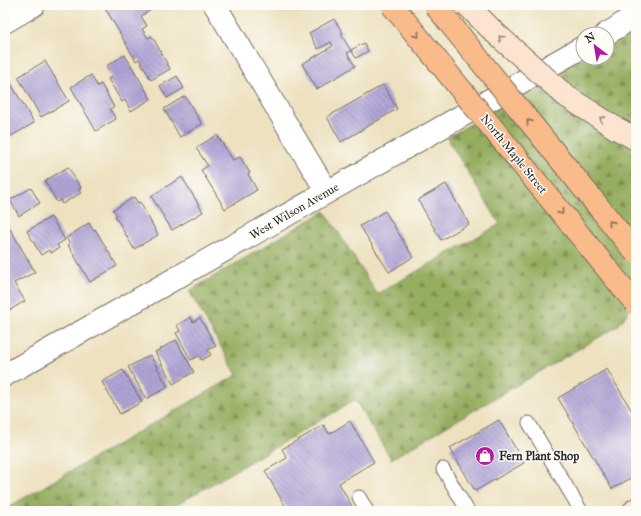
<svg xmlns="http://www.w3.org/2000/svg" width="641" height="516" font-family="'IM FELL Great Primer',serif">
  <defs>
    <pattern id="forest-firs" width="22" height="20" patternUnits="userSpaceOnUse"><rect width="22" height="20" fill="#96ae60"/><path d="M5 1l3.5 6h-7zM16 11l3.5 6h-7z" fill="#7b8e4f"/></pattern>
    <pattern id="building-back-hatch" width="6" height="6" patternUnits="userSpaceOnUse"><rect width="6" height="6" fill="#b0a4d6"/><path d="M-1 5l2 2M0 0l6 6M5-1l2 2" fill="none" stroke="#8f86ae"/></pattern>
  </defs>
  <rect width="100%" height="100%" fill="#fdfcf7"/>
  <filter id="ink" filterUnits="userSpaceOnUse"><feTurbulence type="fractalNoise" baseFrequency=".025" numOctaves="2"/><feDisplacementMap in="SourceGraphic" scale="8" xChannelSelector="R" yChannelSelector="G"/><feConvolveMatrix kernelMatrix="1 2 1 2 8 2 1 2 1" color-interpolation-filters="sRGB"/></filter>
  <filter id="wash" filterUnits="userSpaceOnUse"><feTurbulence type="fractalNoise" baseFrequency=".012" numOctaves="4" result="noise"/><feDisplacementMap in="SourceGraphic" scale="16" xChannelSelector="R" yChannelSelector="G"/><feGaussianBlur stdDeviation="0.9" result="paint"/><feColorMatrix in="noise" values="0 0 0 0 0 0 0 0 0 0 0 0 0 0 0 0 0 1.4 0 .05"/><feComposite in="paint" operator="in"/></filter>
  <g filter="url(#wash)">
    <rect width="100%" height="100%" fill="#ede1c0"/>
    <polygon fill="url(#forest-firs)" stroke="#606c46" points="636,23 636,301 618,326 391,459 355,400 166,511 5,511 5,509 237,375 189,291 325,211 377,294 500,224 447,138 583,57 583,58 607,58 607,43"/>
    <g id="blocks">
      <g fill="url(#building-back-hatch)">
        <polygon points="106,5 159,5 141,16 147,26 142,29 148,38 152,36 170,69 151,80 139,59 136,61 104,6"/>
        <polygon points="334,19 343,33 341,34 351,51 347,53 355,66 317,89 302,64 333,46 331,42 318,49 309,33"/>
        <polygon points="364,43 368,51 356,58 351,50"/>
        <polygon points="125,55 151,99 131,111 125,100 122,102 108,79 112,77 106,66"/>
        <polygon points="45,61 69,101 41,117 18,77"/>
        <polygon points="91,75 97,86 101,84 114,107 110,109 116,119 96,131 71,87"/>
        <polygon points="177,76 184,88 167,98 160,86"/>
        <polygon points="10,82 34,123 6,139 5,137 5,85"/>
        <polygon points="383,85 397,109 341,142 327,117"/>
        <polygon points="185,96 202,124 180,137 164,109"/>
        <polygon points="217,135 233,160 240,157 250,173 248,174 257,190 225,209 201,170 208,166 196,148"/>
        <polygon points="68,167 81,188 79,189 81,193 62,204 60,200 57,202 45,181"/>
        <polygon points="182,177 203,212 172,230 151,196"/>
        <polygon points="446,184 469,224 441,240 418,200"/>
        <polygon points="31,188 40,203 19,216 10,200"/>
        <polygon points="134,197 138,203 140,202 158,235 134,249 115,216 117,215 113,210"/>
        <polygon points="385,211 413,257 389,272 360,226"/>
        <polygon points="51,217 65,240 57,245 59,248 51,253 49,250 41,255 27,231"/>
        <polygon points="5,220 35,272 14,283 25,301 5,313"/>
        <polygon points="89,223 93,230 95,229 117,266 90,282 68,245 70,244 66,238"/>
        <polygon points="191,317 193,322 200,318 216,346 208,350 211,355 202,360 199,356 191,360 176,333 180,331 177,325"/>
        <polygon points="176,340 194,372 173,384 155,352"/>
        <polygon points="150,355 168,387 146,399 128,367"/>
        <polygon points="607,369 636,418 636,475 612,489 558,398"/>
        <polygon points="123,370 142,402 120,414 102,382"/>
        <polygon points="499,420 524,463 475,491 450,448"/>
        <polygon points="350,421 374,462 339,483 354,510 352,511 288,511 265,471 287,458 282,449 324,425 329,434"/>
      </g>
    </g>
  </g>
  <g filter="url(#ink)">
    <use href="#blocks" fill-opacity="0" stroke="#6f6b5f" stroke-width="1"/>
    <g fill="none" stroke-linecap="round" stroke-linejoin="round">
      <defs>
        <g id="lane">
          <polyline points="529,423 581,511"/>
          <polyline points="443,469 468,511"/>
          <polyline points="359,497 367,511"/>
        </g>
        <g id="street">
          <polyline points="215,5 327,192"/>
          <polyline points="5,22 34,5"/>
          <polyline points="606,34 618,27 636,14"/>
          <polyline points="5,375 583,47"/>
        </g>
        <polyline id="secondary" points="634,511 636,509"/>
      </defs>
      <use href="#lane" stroke="#6f6b5f" stroke-width="15"/>
      <use href="#street" stroke="#6f6b5f" stroke-width="24"/>
      <use href="#secondary" stroke="#6f6b5f" stroke-width="24"/>
      <use href="#lane" stroke="#fff" stroke-width="13"/>
      <use href="#street" stroke="#fff" stroke-width="22"/>
      <use href="#secondary" stroke="#fde4d1" stroke-width="22"/>
      <defs>
        <polyline id="secondary-bridge" points="467,5 494,32 566,96 614,127 636,139"/>
        <g id="primary-bridge">
          <polyline points="392,5 636,304"/>
          <polyline points="435,5 636,253"/>
        </g>
      </defs>
      <use href="#secondary-bridge" stroke="#6f6b5f" stroke-width="24" stroke-linecap="butt"/>
      <use href="#primary-bridge" stroke="#6f6b5f" stroke-width="24" stroke-linecap="butt"/>
      <use href="#secondary-bridge" stroke="#fde4d1" stroke-width="22"/>
      <use href="#primary-bridge" stroke="#fabb8b" stroke-width="22"/>
    </g>
    <defs><path id="oneway-chevron" d="M-2-3.5L2.5 0L-2 3.5" fill="none" stroke-width="1.6" stroke-linecap="round" stroke-linejoin="round"/></defs>
    <g stroke="#886c56">
      <use href="#oneway-chevron" transform="translate(417 35) rotate(51)"/>
      <use href="#oneway-chevron" transform="translate(529 122) rotate(-129)"/>
      <use href="#oneway-chevron" transform="translate(561 212) rotate(51)"/>
      <use href="#oneway-chevron" transform="translate(611 223) rotate(-129)"/>
    </g>
    <g stroke="#94887e">
      <use href="#oneway-chevron" transform="translate(501 38) rotate(-138)"/>
      <use href="#oneway-chevron" transform="translate(602 119) rotate(-147)"/>
    </g>
  </g>
  <defs>
    <symbol id="shop-disc" viewBox="-11 -11 22 22"><circle r="9.5" fill="#b5179e" stroke="#fdfcf7"/><path d="M-5-2.5h2.3a2.7 3.5 0 0 1 5.4 0H5L5.5 6h-11ZM-1.5-2.5h3a1.5 2.3 0 0 0-3 0Z" fill="#fff"/></symbol>
  </defs>
  <g fill-rule="evenodd">
    <use href="#shop-disc" x="474" y="445" width="22" height="22"/>
  </g>
  <g text-anchor="middle" stroke-width="3" stroke-linejoin="round" paint-order="stroke">
    <g font-size="12" fill="#2b2b2b" stroke="#fdfcf7">
      <text transform="translate(514 154) rotate(51)" y="4">North Maple Street</text>
      <text transform="translate(294 211) rotate(-30)" y="4">West Wilson Avenue</text>
    </g>
    <g font-size="12" font-weight="bold" fill="#2b2b2b" stroke="#fdfcf7" text-anchor="start">
      <text x="499" y="460">Fern Plant Shop</text>
    </g>
  </g>
  <rect width="641" height="516" fill="none" stroke="#fdfcf7" stroke-width="20"/>
  <g transform="translate(595 46) rotate(329)"><circle r="19" fill="#fdfcf7" stroke="#a9a8a5"/>
  <path d="M0-3L7 15L0 10L-7 15Z" fill="#b5179e"/>
  <text y="-6" font-size="11" font-weight="bold" text-anchor="middle" fill="#2b2b2b">N</text>
  </g>
</svg>
